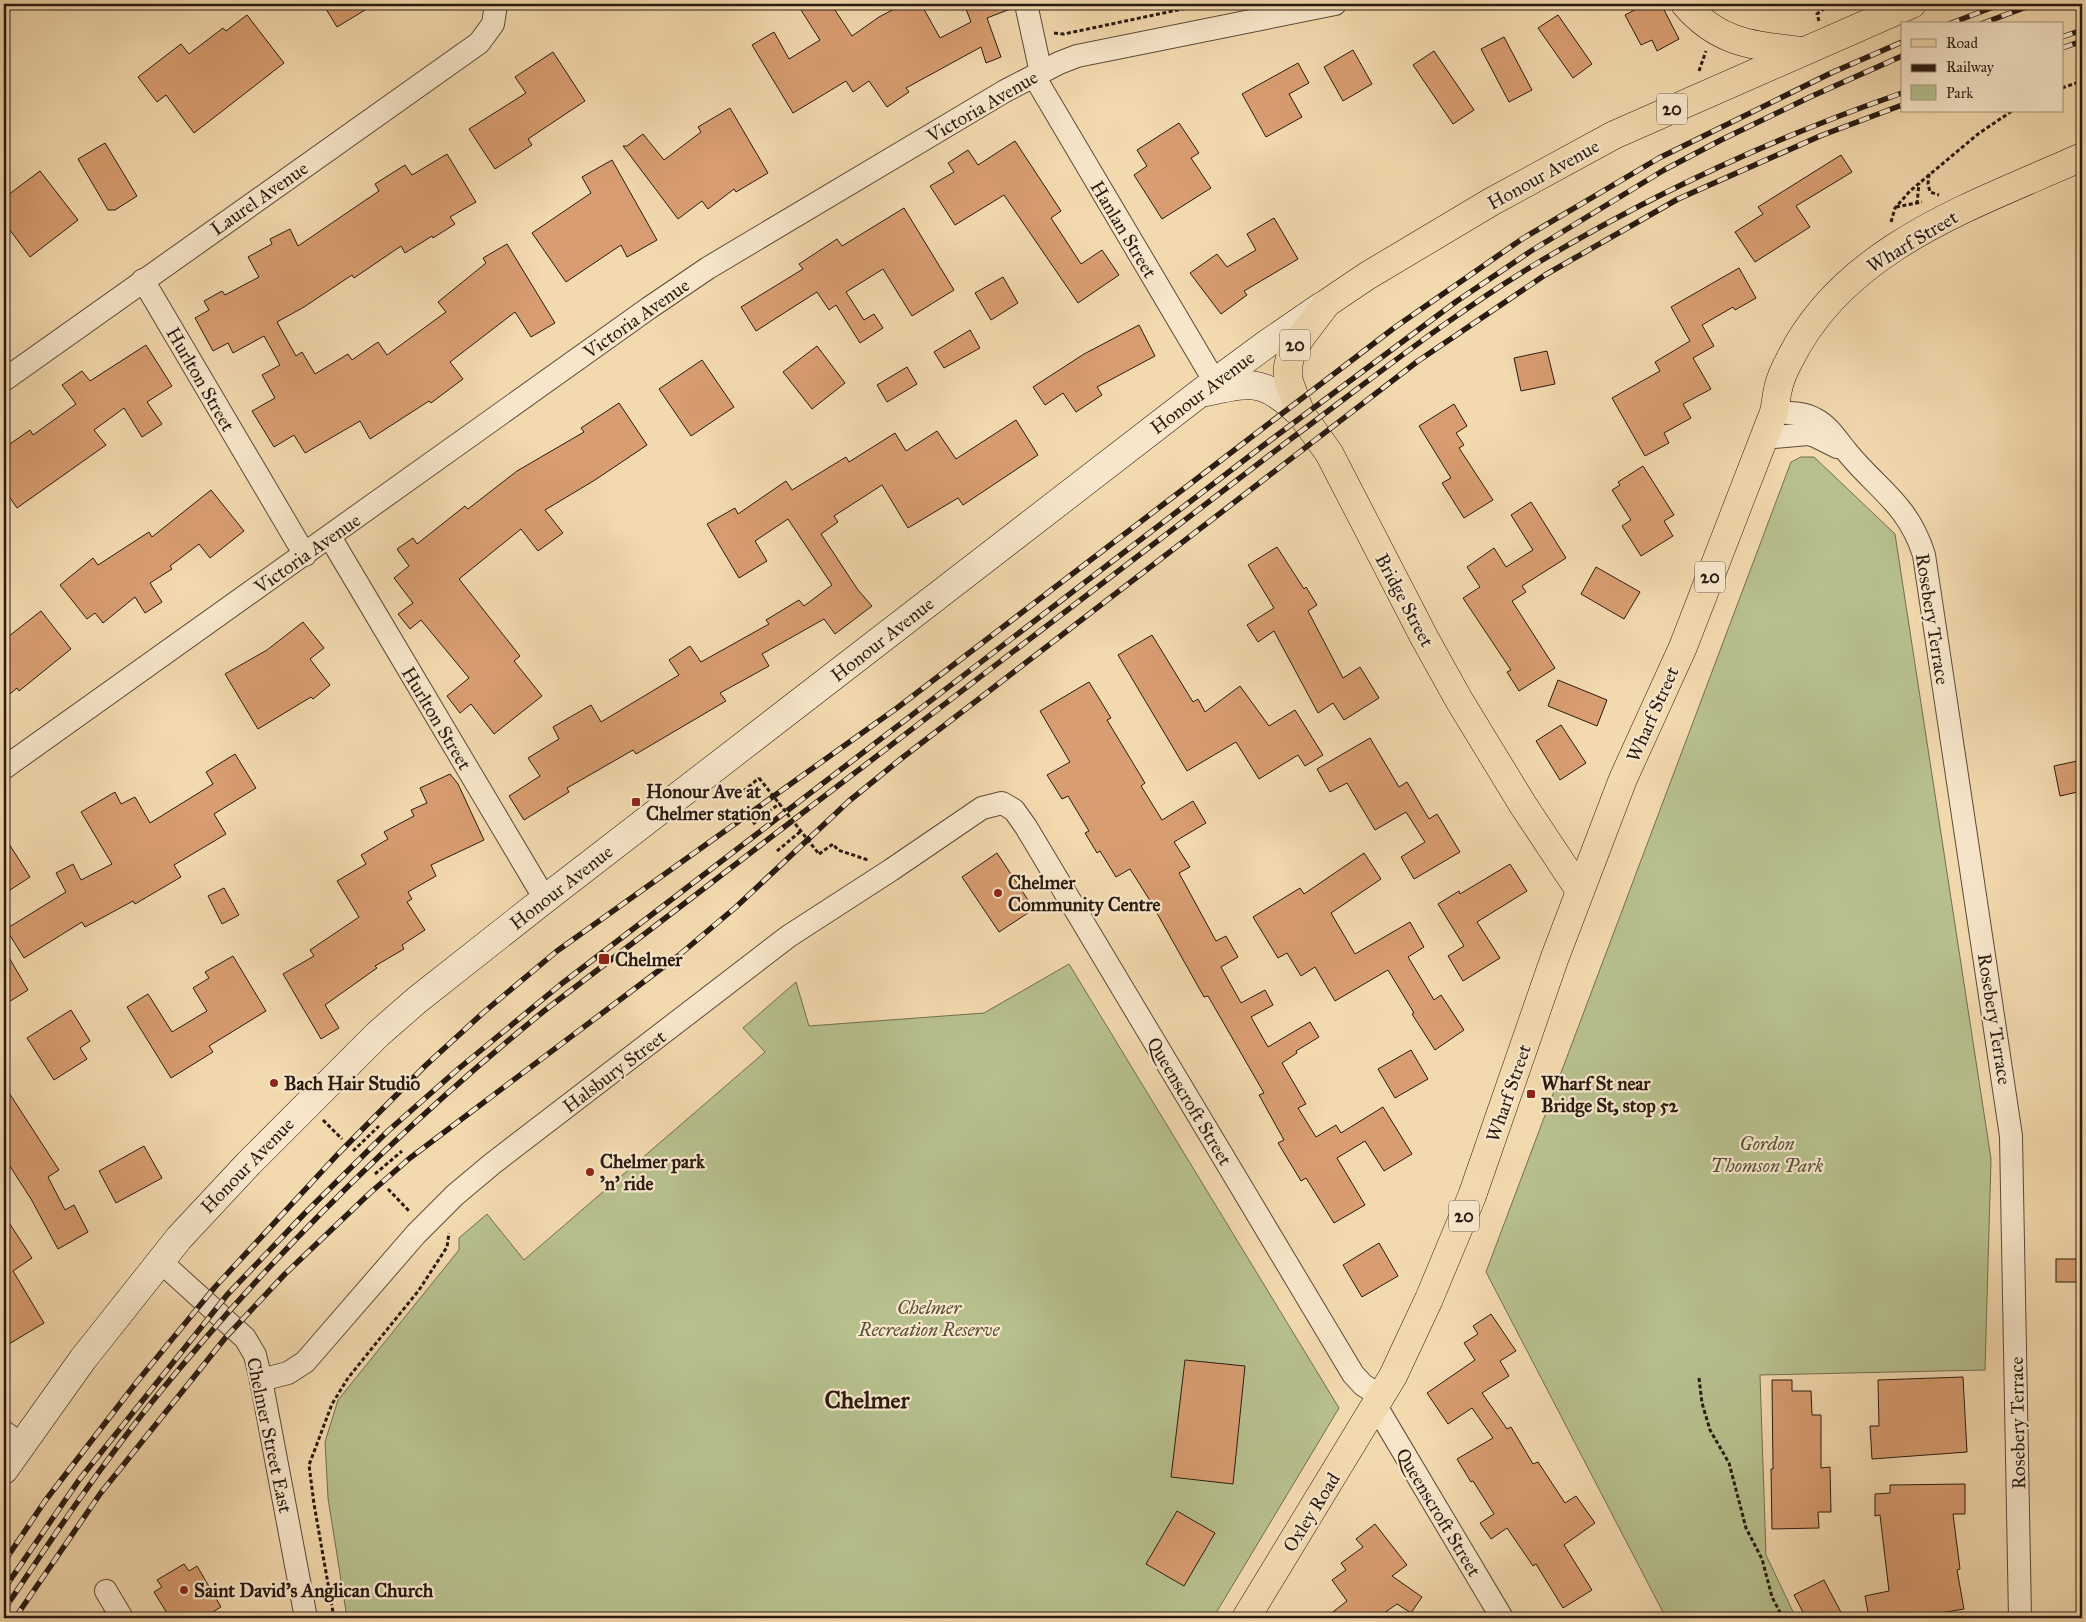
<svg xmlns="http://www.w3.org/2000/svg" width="2086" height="1622" font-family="'IM FELL Great Primer',serif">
  <rect width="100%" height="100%" fill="#f3d9ae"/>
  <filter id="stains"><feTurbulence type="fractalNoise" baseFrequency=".004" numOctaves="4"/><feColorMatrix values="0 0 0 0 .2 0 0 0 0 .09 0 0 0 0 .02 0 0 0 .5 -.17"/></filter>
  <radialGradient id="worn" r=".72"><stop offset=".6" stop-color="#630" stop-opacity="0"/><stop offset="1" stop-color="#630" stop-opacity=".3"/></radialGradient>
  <g fill="#b7c08d" stroke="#706e50">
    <polygon points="1801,457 1814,457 1895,534 1991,1159 1985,1370 1760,1375 1766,1555 1796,1618 1666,1618 1486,1272 1791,462"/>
    <polygon points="1069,964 1339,1408 1213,1618 347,1618 328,1498 325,1442 338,1400 459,1250 459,1238 487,1214 524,1260 765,1052 743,1028 796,982 809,1026 984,1013"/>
  </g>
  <g fill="#d89d70" stroke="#291b12">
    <polygon points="323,4 375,4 337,27"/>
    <polygon points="810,4 831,4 852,36 879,17 904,4 921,4 940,38 971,22 964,4 1013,4 1013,8 987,18 1001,57 986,63 981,47 906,88 909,92 887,107 869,81 853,92 846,81 793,113 752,45 774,32 789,59 820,40 801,10"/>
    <polygon points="1646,4 1661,4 1679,39 1657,51 1652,40 1641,45 1625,15"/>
    <polygon points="247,15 284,63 194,133 166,95 157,102 138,77 181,44 189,54 223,28 226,31"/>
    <polygon points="1558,15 1592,64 1573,78 1538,28"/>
    <polygon points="1504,37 1532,90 1509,102 1481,49"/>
    <polygon points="1353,50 1372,84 1343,101 1324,67"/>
    <polygon points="1434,51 1474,110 1453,124 1413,65"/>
    <polygon points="553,52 585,101 528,139 532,145 495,169 469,129 526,93 515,77"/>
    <polygon points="1298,63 1309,83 1289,94 1302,117 1266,137 1242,94"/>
    <polygon points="730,108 768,173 736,192 734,189 708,209 702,201 678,219 623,146 627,146 643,134 664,160 701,132 698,127"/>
    <polygon points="1179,123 1199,153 1191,158 1211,188 1162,219 1134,175 1147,166 1137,150"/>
    <polygon points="1015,141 1061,211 1051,218 1081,264 1102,250 1119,275 1078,303 1004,195 955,225 930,186 954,172 948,163 968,150 978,165"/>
    <polygon points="105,143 137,196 115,210 108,210 78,159"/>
    <polygon points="447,154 476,202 450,217 455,224 433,238 432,236 405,253 401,246 354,278 352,275 304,307 277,322 296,356 302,352 315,374 348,354 352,360 378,342 387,355 446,312 438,302 486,263 483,258 507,244 555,323 531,337 515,312 450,362 463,379 431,403 429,401 370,439 360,421 305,453 294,435 274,447 252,411 275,398 262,375 280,365 264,336 233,353 228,343 213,351 195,318 209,310 204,301 222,291 225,295 259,277 248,257 272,244 270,239 290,229 298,246 379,191 375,184 405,165 412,175"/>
    <polygon points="1841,155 1852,172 1796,206 1810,227 1755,262 1735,232 1763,214 1758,207"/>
    <polygon points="612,160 657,240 627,257 621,245 566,282 532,233 591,193 582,177"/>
    <polygon points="40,171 78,220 30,257 4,222 4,198"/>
    <polygon points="904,208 954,290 912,316 883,269 846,292 864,320 874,314 883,328 860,343 836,305 829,310 817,292 756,331 741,307 803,269 799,264 837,239 842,246"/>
    <polygon points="1274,218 1298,259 1244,291 1247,295 1221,314 1190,273 1217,254 1227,267 1256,250 1247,234"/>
    <polygon points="1739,268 1756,298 1735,310 1733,307 1702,325 1714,346 1693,358 1711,389 1683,404 1691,418 1664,433 1669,443 1645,456 1612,398 1660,371 1655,362 1690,341 1671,307"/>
    <polygon points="1003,277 1018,303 991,320 975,293"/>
    <polygon points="1139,325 1155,356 1097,387 1102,395 1076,412 1063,393 1045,405 1033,387 1084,354"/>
    <polygon points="970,330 980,348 944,368 934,352"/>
    <polygon points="146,345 172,386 147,402 162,424 142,437 124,408 94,430 106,445 17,508 4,489 4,448 30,430 33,435 76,404 62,385 82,371 90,381"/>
    <polygon points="817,346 845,383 812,409 783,372"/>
    <polygon points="1547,351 1555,384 1521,391 1514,358"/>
    <polygon points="702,360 734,407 691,436 659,389"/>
    <polygon points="907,367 917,384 887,402 877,385"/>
    <polygon points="619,403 647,445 595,480 545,510 563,533 538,551 521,529 459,579 520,656 514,661 542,696 494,734 471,704 460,713 447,696 469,678 421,620 410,629 398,614 413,603 394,578 409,566 397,549 413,538 417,544 465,506 468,509 517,471 584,432 581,428"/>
    <polygon points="1454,404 1467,426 1456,433 1464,445 1459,448 1493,500 1464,518 1442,483 1451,478 1419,426"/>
    <polygon points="1016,420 1038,455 963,505 958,498 908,528 882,485 834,516 838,522 821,534 858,590 872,606 835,634 824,619 762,654 769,666 720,693 726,701 636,754 633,750 567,788 569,792 524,820 509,796 540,776 528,758 559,739 553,727 591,705 601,722 679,675 669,660 690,646 701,662 769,624 766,620 799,600 804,606 832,585 788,519 755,541 767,561 739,578 707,524 735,508 738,514 786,481 792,490 846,457 849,462 895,433 906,451 937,431 956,459"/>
    <polygon points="1643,466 1674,515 1664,521 1673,536 1641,556 1622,526 1631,520 1612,490 1620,485 1618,482"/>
    <polygon points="211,490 244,531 210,558 199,544 170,566 172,569 150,583 162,602 145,613 135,597 103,623 95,613 87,619 60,585 93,558 98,565 149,532 152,537"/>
    <polygon points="1531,502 1566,558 1522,586 1526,592 1512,601 1555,668 1519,691 1507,672 1511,670 1463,598 1480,587 1467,567 1494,548 1506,567 1533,550 1511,515"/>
    <polygon points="1277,547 1304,589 1306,587 1317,605 1308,611 1343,678 1360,667 1379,698 1344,720 1333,703 1318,713 1274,631 1258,642 1247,625 1274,608 1248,565"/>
    <polygon points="1596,567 1640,592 1624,619 1581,594"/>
    <polygon points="41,611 71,649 19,691 17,688 4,699 4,640"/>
    <polygon points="303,622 324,648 310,659 330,685 313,699 311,697 258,729 225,674 267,650"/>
    <polygon points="1152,635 1193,702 1198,699 1205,712 1240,686 1269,726 1295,710 1323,755 1305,766 1298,755 1259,779 1236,742 1187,771 1118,655"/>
    <polygon points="1558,680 1607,700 1597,726 1548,706"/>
    <polygon points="1089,682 1111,718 1107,720 1145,783 1141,786 1162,820 1193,801 1206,823 1174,842 1190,867 1179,873 1216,941 1226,936 1238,957 1221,967 1241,1003 1265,990 1273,1005 1251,1017 1268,1047 1310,1022 1319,1037 1296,1051 1297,1053 1282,1063 1306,1104 1298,1108 1316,1137 1336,1125 1341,1133 1383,1107 1412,1154 1384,1171 1365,1141 1337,1158 1365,1205 1334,1223 1306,1178 1301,1181 1278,1143 1284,1140 1259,1095 1264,1093 1208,996 1204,997 1149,899 1130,869 1116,877 1100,851 1097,853 1085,833 1089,831 1068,796 1062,799 1047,775 1070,762 1040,711"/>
    <polygon points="1561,725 1586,763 1560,780 1536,741"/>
    <polygon points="1370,738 1399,787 1407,782 1429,819 1437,814 1460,852 1414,879 1401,857 1425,842 1406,812 1375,830 1347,783 1330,792 1317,769"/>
    <polygon points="235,754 256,788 214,814 226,834 174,865 181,877 135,904 133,901 85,927 82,922 24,958 6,929 66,892 56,873 73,864 81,880 112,864 81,812 115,792 121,804 135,797 150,823 213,784 206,772"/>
    <polygon points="2082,760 2082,791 2060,796 2054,766"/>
    <polygon points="450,774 458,784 484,840 431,865 436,876 408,892 412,899 407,902 425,930 402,945 404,949 375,966 377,968 325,1005 339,1028 321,1039 283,974 314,956 310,950 359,917 337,881 366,864 361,855 388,839 384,832 414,816 411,810 427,803 420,788"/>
    <polygon points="4,836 30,877 4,894"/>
    <polygon points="997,853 1034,909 999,932 962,877"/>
    <polygon points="1364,853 1381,879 1331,913 1355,954 1410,922 1424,947 1408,957 1434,1000 1441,995 1464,1030 1435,1050 1412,1014 1414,1013 1388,970 1335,1001 1315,967 1301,976 1287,953 1278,958 1253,917 1300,888 1304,894"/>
    <polygon points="1510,864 1527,891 1477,922 1500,958 1463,981 1448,956 1464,946 1438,904 1459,891 1460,894"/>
    <polygon points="224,888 239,915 222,924 208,896"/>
    <polygon points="4,949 28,990 4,1005"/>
    <polygon points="233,956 266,1011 209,1046 213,1052 171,1078 127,1007 148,994 172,1032 207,1011 193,988 209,978 205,972"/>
    <polygon points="71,1010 90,1041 80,1048 87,1059 54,1080 27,1038"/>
    <polygon points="1411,1050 1428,1079 1395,1098 1378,1069"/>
    <polygon points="4,1085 59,1170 48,1177 65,1210 74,1205 88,1232 58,1249 31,1199 4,1157"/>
    <polygon points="144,1146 162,1178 116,1203 99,1171"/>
    <polygon points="4,1215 32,1258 13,1271 44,1323 4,1347"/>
    <polygon points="1379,1243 1398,1276 1362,1297 1343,1265"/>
    <rect x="2056" y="1259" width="26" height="23"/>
    <polygon points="1491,1314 1516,1351 1500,1361 1509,1376 1482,1393 1507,1429 1511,1427 1533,1464 1538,1462 1565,1503 1576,1496 1595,1523 1564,1545 1592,1590 1563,1608 1536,1564 1533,1566 1507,1528 1491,1539 1480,1523 1494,1514 1473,1481 1471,1482 1457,1459 1493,1438 1472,1408 1448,1424 1427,1393 1475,1360 1464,1343 1478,1334 1473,1326"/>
    <polygon points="1185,1360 1245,1366 1233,1484 1171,1477"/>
    <polygon points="1963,1377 1967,1452 1872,1459 1870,1426 1879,1426 1878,1380"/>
    <polygon points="1772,1380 1792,1380 1792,1391 1811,1391 1812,1415 1821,1415 1821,1468 1830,1467 1831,1512 1818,1512 1819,1528 1772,1529 1771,1469 1773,1469"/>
    <polygon points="1965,1484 1965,1514 1953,1514 1960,1569 1957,1570 1964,1609 1911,1618 1869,1618 1865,1596 1889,1591 1880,1515 1875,1516 1875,1494 1890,1493 1890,1485"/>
    <polygon points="1177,1511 1215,1533 1184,1586 1146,1564"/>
    <polygon points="1375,1524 1407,1565 1392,1576 1422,1597 1411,1613 1397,1604 1377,1618 1325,1618 1347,1601 1332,1580 1346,1570 1341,1563 1363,1547 1356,1539"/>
    <polygon points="184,1564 189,1571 197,1566 221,1607 213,1612 217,1618 170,1618 154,1592 162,1587 157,1580"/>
    <polygon points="1824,1580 1844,1618 1806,1618 1794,1595"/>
  </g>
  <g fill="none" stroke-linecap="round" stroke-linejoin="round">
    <defs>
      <g id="street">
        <polyline points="1026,4 1041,73"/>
        <polyline points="1034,76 1215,382"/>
        <polyline points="143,280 305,555"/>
        <polyline points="4,380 479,43 493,24 496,4"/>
        <path d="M1774 412C1787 413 1803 412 1815 419 1829 426 1837 440 1847 452 1878 490 1908 504 1924 555L2011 1136 2020 1618"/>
        <polyline points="1764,438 1808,434 1815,436 1837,447"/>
        <polyline points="330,537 545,899"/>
        <polyline points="4,768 649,308 708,268 1005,91 1059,63 1077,56 1335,4"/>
        <polyline points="160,1261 245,1338 255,1355 261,1380 306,1618"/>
        <polyline points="261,1380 288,1373 305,1362 416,1234 455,1195 492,1164 789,936 891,870 982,808 1002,803 1014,810 1026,827 1353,1374 1363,1385 1381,1396"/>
        <polyline points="1376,1406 1502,1618"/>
        <polyline points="4,1432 21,1444"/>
        <polyline points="106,1591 122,1618"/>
      </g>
      <g id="secondary">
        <path d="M1206 392C1255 382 1262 379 1301 414"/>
        <polyline points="4,1470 83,1359 179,1238 249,1163 378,1034 417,1000 545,899 1200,393 1268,343 1322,306"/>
      </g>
      <g id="primary">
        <path d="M1685 4C1719 44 1753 45 1801 51"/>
        <polyline points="1580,891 1523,805 1459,700 1424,637 1329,453 1301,414 1288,379 1288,366 1291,354 1301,337 1327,303 1367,276 1491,202 1614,135 1912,4"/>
        <path d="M1246 1618 1393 1376 1429 1299 1472 1196 1555 957 1623 779 1683 647 1774 412C1776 404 1776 397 1778 389 1780 380 1784 370 1789 361 1844 247 1975 205 2082 157"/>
      </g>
    </defs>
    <use href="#street" stroke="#5c4a39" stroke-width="24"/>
    <use href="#secondary" stroke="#291b12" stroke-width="29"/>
    <use href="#primary" stroke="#291b12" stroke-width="29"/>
    <g stroke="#291b12" stroke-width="3" stroke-dasharray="4 2.5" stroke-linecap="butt">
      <polyline points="1819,21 1817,14 1830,4"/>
      <polyline points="1054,33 1064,34 1206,4"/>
      <polyline points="1699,71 1706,51"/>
      <polyline points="2062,88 2082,81"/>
      <polyline points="1929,174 1928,184 1930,192 1939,195"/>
      <polyline points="1917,204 1919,183"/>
      <polyline points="1896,207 1922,202"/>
      <polyline points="1891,222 1895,208 1910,191 1978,134 2012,111"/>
      <polyline points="735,787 740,794 759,778"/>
      <polyline points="753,824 780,803"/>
      <polyline points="777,851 801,831"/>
      <polyline points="819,854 833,844 838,850 868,860"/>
      <polyline points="323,1120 342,1139"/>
      <polyline points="353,1151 379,1126"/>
      <polyline points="375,1174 402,1151"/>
      <polyline points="388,1189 410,1212"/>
      <polyline points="1699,1378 1702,1403 1710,1430 1729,1463 1746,1528 1762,1559 1772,1597 1783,1618"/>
      <polyline points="334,1618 314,1504 309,1465 332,1404 348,1378 419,1290 447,1247 449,1233"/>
    </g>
    <use href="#street" stroke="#f7e6ca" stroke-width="22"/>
    <use href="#secondary" stroke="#f7e6ca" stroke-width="28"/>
    <use href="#primary" stroke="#f3d9ae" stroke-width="28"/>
    <defs>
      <g id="rail">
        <polyline points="1949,24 2001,4"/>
        <polyline points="1981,24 2034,4"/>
        <polyline points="2062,37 2082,30"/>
        <polyline points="2062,48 2082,41"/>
        <polyline points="4,1562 45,1501 136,1383 215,1287 338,1154 425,1066 484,1012 557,951 897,708 1394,328 1522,239 1659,158 1831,73 1902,42"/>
        <polyline points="4,1589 79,1480 227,1295 306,1212 388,1131 457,1070 560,985 1260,448 1457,301 1531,251 1664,170 1721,140 1810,97 1902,56"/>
        <path d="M4 1610C54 1535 104 1461 160 1392 275 1252 404 1125 544 1011L1292 438C1373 378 1452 314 1539 262 1654 193 1776 137 1902 93"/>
        <polyline points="15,1618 100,1494 226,1337 285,1274 370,1193 410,1158 678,956 736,907 849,801 902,758 1418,361 1545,275 1678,199 1820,136 1902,105"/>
      </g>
    </defs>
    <use href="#rail" stroke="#291b12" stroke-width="5.5"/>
    <use href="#rail" stroke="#f7e6ca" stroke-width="4" stroke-dasharray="11" stroke-linecap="butt"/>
    <polyline stroke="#291b12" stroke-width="3" stroke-dasharray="4 2.5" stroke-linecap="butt" points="759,778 819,854"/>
  </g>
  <g fill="#8f2418" stroke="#f7e6ca" stroke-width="2">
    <rect x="631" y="797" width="10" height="10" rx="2.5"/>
    <circle cx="998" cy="893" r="5"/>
    <rect x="598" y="953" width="12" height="12" rx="2.5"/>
    <circle cx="274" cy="1083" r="5"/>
    <rect x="1526" y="1089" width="10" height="10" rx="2.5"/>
    <circle cx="590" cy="1172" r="5"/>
    <circle cx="184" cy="1590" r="5"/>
  </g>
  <g text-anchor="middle" stroke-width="4.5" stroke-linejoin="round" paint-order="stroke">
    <g fill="#f7e6ca" stroke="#675849" stroke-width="1">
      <rect x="1657" y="93.5" width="30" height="31" rx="4"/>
      <rect x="1280" y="329.5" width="30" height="31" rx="4"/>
      <rect x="1695" y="561.5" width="30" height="31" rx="4"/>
      <rect x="1449" y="1200.5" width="30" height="31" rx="4"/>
    </g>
    <g font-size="18" font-weight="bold" fill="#291b12">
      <text x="1672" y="115">20</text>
      <text x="1295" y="351">20</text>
      <text x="1710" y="583">20</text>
      <text x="1464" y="1222">20</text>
    </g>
    <g font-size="19" fill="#291b12" stroke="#f7e6ca">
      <text transform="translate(982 106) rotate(-30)" y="7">Victoria Avenue</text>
      <text transform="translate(1543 174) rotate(-29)" y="7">Honour Avenue</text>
      <text transform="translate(259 198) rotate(-35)" y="7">Laurel Avenue</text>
      <text transform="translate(1124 229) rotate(59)" y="7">Hanlan Street</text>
      <text transform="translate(1912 241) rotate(-31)" y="7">Wharf Street</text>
      <text transform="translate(636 318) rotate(-35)" y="7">Victoria Avenue</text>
      <text transform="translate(201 379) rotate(60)" y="7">Hurlton Street</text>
      <text transform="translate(1202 392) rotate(-37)" y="7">Honour Avenue</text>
      <text transform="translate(307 553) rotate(-35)" y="7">Victoria Avenue</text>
      <text transform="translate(1405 600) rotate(62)" y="7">Bridge Street</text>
      <text transform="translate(1933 619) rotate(81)" y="7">Rosebery Terrace</text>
      <text transform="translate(882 639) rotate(-38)" y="7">Honour Avenue</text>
      <text transform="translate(1652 714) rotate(-66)" y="7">Wharf Street</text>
      <text transform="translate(437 718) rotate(59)" y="7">Hurlton Street</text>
      <text transform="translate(561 887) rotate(-38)" y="7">Honour Avenue</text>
      <text transform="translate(1995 1019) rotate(81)" y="7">Rosebery Terrace</text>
      <text transform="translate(614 1071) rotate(-37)" y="7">Halsbury Street</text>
      <text transform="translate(1508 1093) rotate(-71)" y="7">Wharf Street</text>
      <text transform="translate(1190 1101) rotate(59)" y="7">Queenscroft Street</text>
      <text transform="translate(247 1165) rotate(-46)" y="7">Honour Avenue</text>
      <text transform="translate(2017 1423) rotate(-91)" y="7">Rosebery Terrace</text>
      <text transform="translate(270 1435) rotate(78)" y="7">Chelmer Street East</text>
      <text transform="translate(1311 1512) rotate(-58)" y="7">Oxley Road</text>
      <text transform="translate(1439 1512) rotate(59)" y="7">Queenscroft Street</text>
    </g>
    <g font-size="19" font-weight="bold" fill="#291b12" stroke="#f7e6ca" text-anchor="start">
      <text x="646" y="798">Honour Ave at<tspan x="646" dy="22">Chelmer station</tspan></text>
      <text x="1008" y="889">Chelmer<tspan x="1008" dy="22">Community Centre</tspan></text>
      <text x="615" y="966">Chelmer</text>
      <text x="284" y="1090">Bach Hair Studio</text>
      <text x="1541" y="1090">Wharf St near<tspan x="1541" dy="22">Bridge St, stop 52</tspan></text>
      <text x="600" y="1168">Chelmer park<tspan x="600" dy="22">'n' ride</tspan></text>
      <text x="194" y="1597">Saint David's Anglican Church</text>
    </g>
    <g font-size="19" font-style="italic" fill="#544d37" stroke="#f7e6ca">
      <text x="1767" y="1150">Gordon<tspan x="1767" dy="22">Thomson Park</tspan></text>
      <text x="929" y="1314">Chelmer<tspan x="929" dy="22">Recreation Reserve</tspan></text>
    </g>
    <g font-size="24" font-weight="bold" fill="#291b12" stroke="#f7e6ca">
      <text x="867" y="1408">Chelmer</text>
    </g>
  </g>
  <rect width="2086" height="1622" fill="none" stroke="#f3d9ae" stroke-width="20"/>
  <rect x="5" y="5" width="2076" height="1612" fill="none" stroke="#291b12" stroke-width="2.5"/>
  <rect x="10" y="10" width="2066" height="1602" fill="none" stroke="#291b12"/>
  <rect x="1901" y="22" width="162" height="90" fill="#f7e6ca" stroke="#a59580"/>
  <rect x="1911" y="39" width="25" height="8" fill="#f3d9ae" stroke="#a59580"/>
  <text x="1946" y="48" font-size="15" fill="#291b12">Road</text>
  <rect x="1911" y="64" width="25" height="8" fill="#291b12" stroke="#a59580"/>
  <text x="1946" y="72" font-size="15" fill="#291b12">Railway</text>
  <rect x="1911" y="85" width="25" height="15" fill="#b7c08d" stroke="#a59580"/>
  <text x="1946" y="98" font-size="15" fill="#291b12">Park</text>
  <rect width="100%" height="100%" filter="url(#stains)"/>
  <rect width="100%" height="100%" fill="url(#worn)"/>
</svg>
